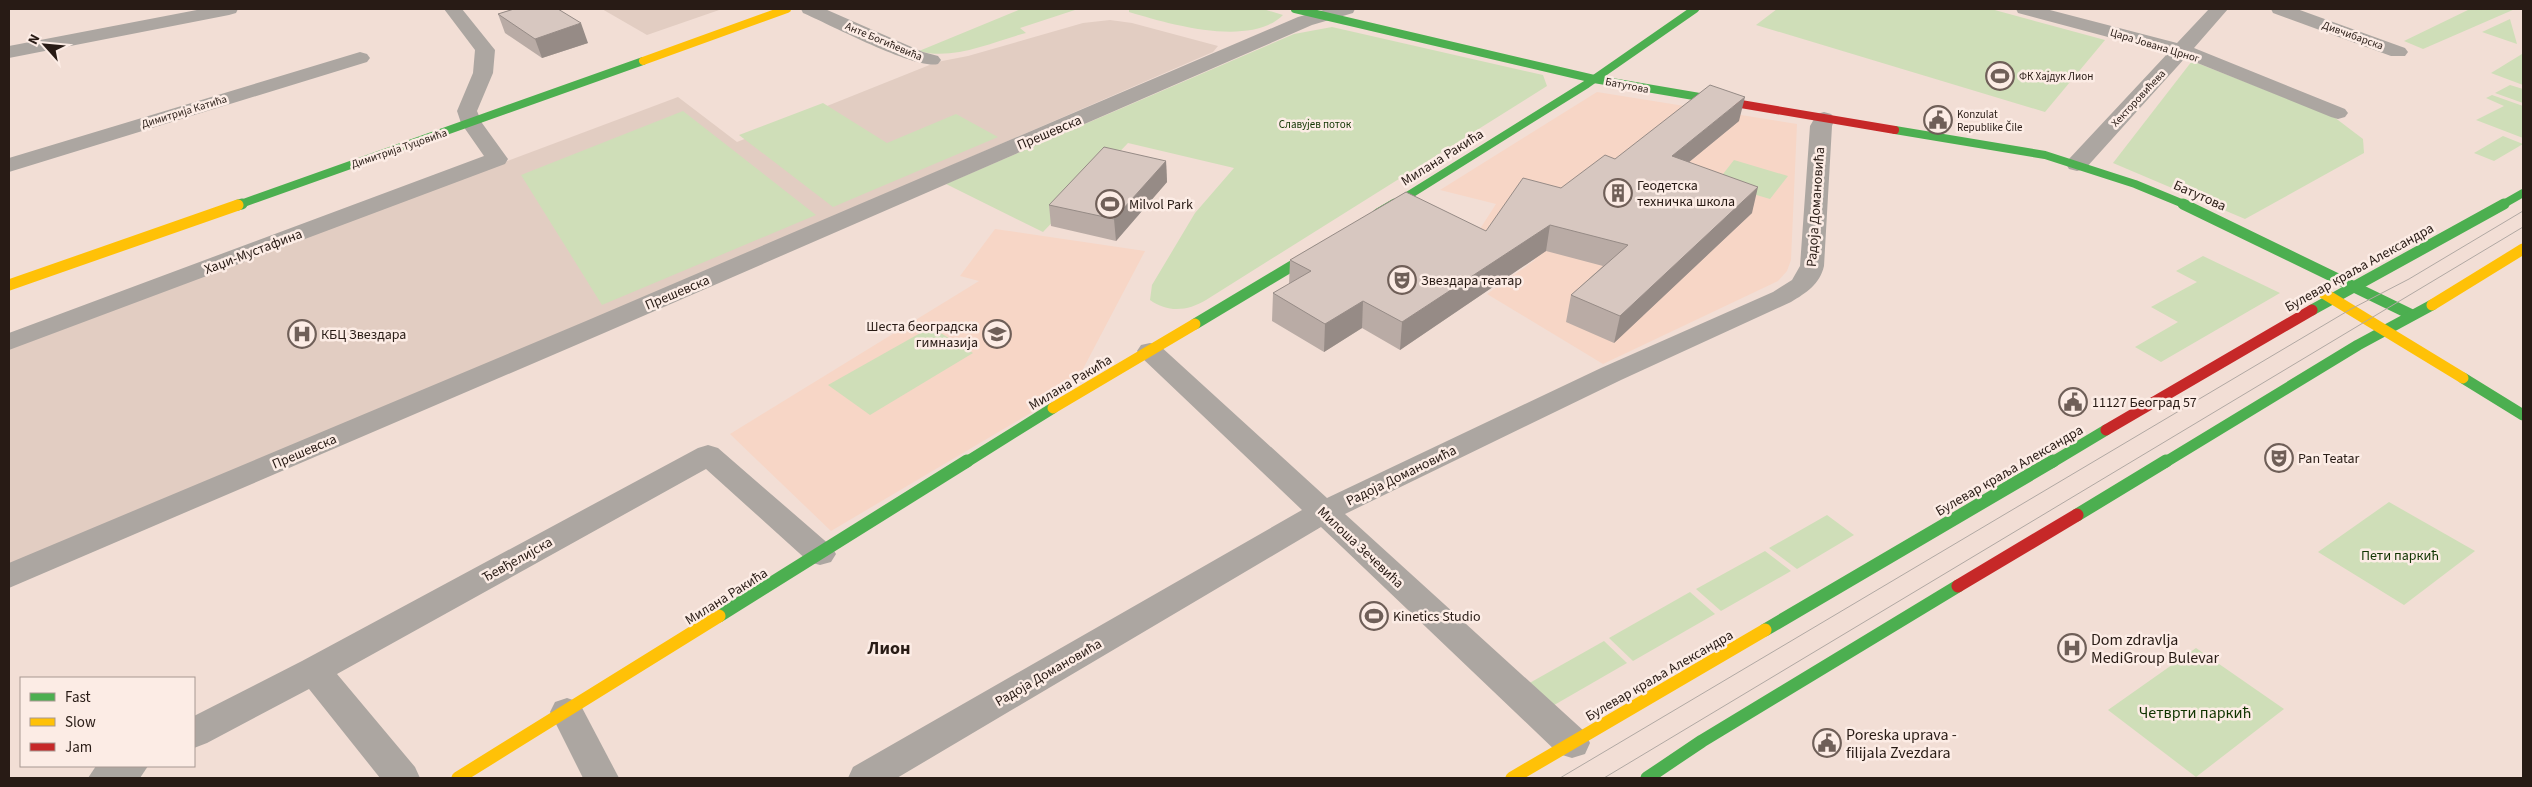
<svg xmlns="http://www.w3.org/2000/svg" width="2532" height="787" font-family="'Source Sans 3',sans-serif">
  <rect width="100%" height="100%" fill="#f2ded5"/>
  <g fill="#f7d6c6">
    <polygon points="1597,92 1797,124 1791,260 1787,271 1778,281 1603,364 1487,294 1535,260 1509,250 1478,232 1496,204 1440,190"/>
    <polygon points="995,229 1145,251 1073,388 831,531 730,434 979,281 960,276"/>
  </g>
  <g fill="#e2cdc2">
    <polygon points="602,9 722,9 647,35"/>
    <polygon points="1110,20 1132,23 1218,46 1213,52 835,216 348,425 9,566 9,348 678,97 737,142 937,62 968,56 1083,23"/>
  </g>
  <g fill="#cfdeb8">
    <path d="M1021 9H1078L1020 28 1026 33C992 42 953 61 919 51Z"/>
    <path d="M1129 9H1263L1283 15C1250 48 1169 24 1129 12Z"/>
    <polygon points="1777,9 1991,9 2105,40 2045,112 1756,25"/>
    <polygon points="2470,9 2515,9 2423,49 2404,41"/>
    <polygon points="2510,19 2517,44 2482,32"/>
    <path d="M1332 27 1543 75 1547 86 1206 300C1188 311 1168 313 1150 300L1152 285 1195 213 1234 168 1128 143 1043 232 946 184 1294 34Z"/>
    <polygon points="2522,54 2523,85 2491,73"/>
    <polygon points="2192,61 2334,117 2363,139 2364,153 2245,219 2113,163"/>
    <polygon points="2510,85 2523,89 2523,103 2495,93"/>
    <polygon points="2492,95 2523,106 2523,138 2476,120 2504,106 2486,98"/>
    <polygon points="823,103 887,143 956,114 998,137 833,207 739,135"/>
    <polygon points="683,111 816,215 602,305 521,175"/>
    <polygon points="2503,136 2523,144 2494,161 2474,153"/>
    <polygon points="1734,160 1788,176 1770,199 1716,183"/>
    <polygon points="2203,256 2280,293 2161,362 2135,347 2178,322 2151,307 2197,282 2176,271"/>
    <polygon points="931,327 973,353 870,415 828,385"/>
    <polygon points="2389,502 2475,551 2404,605 2318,552"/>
    <polygon points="1827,515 1854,535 1797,569 1769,548"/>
    <polygon points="1765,551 1791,571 1721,611 1696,589"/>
    <polygon points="1690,592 1715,614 1633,661 1609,638"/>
    <polygon points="1604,641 1627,663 1549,708 1526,685"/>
    <polygon points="2196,648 2284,709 2196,777 2108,710"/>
  </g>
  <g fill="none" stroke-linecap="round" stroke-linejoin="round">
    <g fill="#aca6a1" fill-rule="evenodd">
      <polygon points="202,9 238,9 236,13 229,15 9,58 9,46"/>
      <polygon points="444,9 462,9 495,50 493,73 477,111 482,123 508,159 505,164 9,350 9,333 484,156 461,123 457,111 473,73 475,50"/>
      <path d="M801 9H825L923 52 938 56 941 60 938 64C915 70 829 24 803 13Z"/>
      <polygon points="1327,9 1355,9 1353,13 1312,25 604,333 9,588 9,563 586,321 1298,17"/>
      <polygon points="2016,9 2046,9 2177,43 2209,9 2228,9 2194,48 2345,109 2348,113 2345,117 2338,119 2331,117 2185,58 2085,169 2077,171 2069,169 2066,164 2069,159 2168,53 2018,13"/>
      <polygon points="2271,9 2297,9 2405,48 2408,52 2405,56 2391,56 2273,13"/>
      <polygon points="360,52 367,54 370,58 367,62 9,172 9,158"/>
      <path d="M1824 112 1831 114 1835 118 1832 126 1824 266C1820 284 1806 293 1791 302L1621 380 1345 514 1585 732 1590 743 1585 754 1572 758 1559 754 1321 527 897 778H848L853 767 1302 510 1141 357 1137 351 1141 345 1150 343 1159 345 1327 498 1601 368 1773 292 1792 280 1800 266 1810 126 1817 114Z"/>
      <polygon points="708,445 718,448 831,546 836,554 831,562 820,565 809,562 706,469 337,674 415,767 420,778 380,778 309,689 207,743 194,748 194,716 302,661 698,448"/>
      <polygon points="567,698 579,702 619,778 583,778 550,712 555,702"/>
      <polygon points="96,766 148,766 140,778 88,778"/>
    </g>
    <g stroke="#4caf50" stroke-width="8">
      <polyline points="1295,9 1594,79 1723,101"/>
      <polyline points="1895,130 2045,155 2135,184 2186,205"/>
      <polyline points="238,205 643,61"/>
      <polyline points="1393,205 1587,84 1695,9"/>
      <polyline points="2502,205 2523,193"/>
    </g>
    <g stroke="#4caf50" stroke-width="11">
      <polyline points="2183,204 2412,315"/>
      <polyline points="238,205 242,204"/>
      <polyline points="1378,214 1395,204"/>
      <polyline points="2312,310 2504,204"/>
      <polyline points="1195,324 1322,248"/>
      <polyline points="2463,378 2523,415"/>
      <polyline points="965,463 1053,408"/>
      <polyline points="2051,463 2106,430"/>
      <polyline points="2164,463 2358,345 2432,305"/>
    </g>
    <g stroke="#4caf50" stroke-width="13">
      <polyline points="2077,515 2166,461"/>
      <polyline points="719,616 967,461"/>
      <polyline points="1765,630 2053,461"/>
      <polyline points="1647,778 1702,741 1958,586"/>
    </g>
    <polyline stroke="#ffc107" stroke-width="8" points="643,61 787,9"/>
    <g stroke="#ffc107" stroke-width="11">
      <polyline points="9,285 238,205"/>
      <polyline points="2320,291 2463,378"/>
      <polyline points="2432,305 2523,249"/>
      <polyline points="1053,408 1195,324"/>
    </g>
    <g stroke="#ffc107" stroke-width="13">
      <polyline points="458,778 719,616"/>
      <polyline points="1512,778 1765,630"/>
    </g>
    <polyline stroke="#c62828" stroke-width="8" points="1723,101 1895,130"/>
    <polyline stroke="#c62828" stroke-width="11" points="2106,430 2312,310"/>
    <polyline stroke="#c62828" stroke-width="13" points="1958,586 2077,515"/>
    <g stroke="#b1a8a3" stroke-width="1">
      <polyline points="1560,778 2351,309 2409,279 2523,211"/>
      <polyline points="1604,778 2523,227"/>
    </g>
  </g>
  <g fill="#b9aba5">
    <polygon points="509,9 558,9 588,43 542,58 505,33 498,14 510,10"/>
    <polygon points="1739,121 1689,162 1752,213 1614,343 1566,322 1571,295 1603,266 1546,251 1400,350 1362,328 1324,352 1272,321 1273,293 1289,284 1290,260 1486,231 1561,188 1615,159"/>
    <polygon points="1166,161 1167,182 1116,241 1051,226 1049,205"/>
  </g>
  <g fill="#968b86">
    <polygon points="581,23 588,43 542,58 535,39"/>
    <polygon points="1745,97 1739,121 1666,181 1672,156"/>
    <polygon points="1166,161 1167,182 1116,241 1114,219"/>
    <polygon points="1758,187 1752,213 1614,343 1620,316"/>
    <polygon points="1550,225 1546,251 1400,350 1402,322"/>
    <polygon points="1363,301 1362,328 1324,352 1325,324"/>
  </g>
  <g fill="#d7c7c0" stroke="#968b86">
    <polygon points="514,9 558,9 581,23 535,39 498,14"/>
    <polygon points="1710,85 1745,97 1672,156 1758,187 1620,316 1571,295 1628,245 1550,225 1402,322 1363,301 1325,324 1273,293 1311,271 1290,260 1406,192 1486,231 1523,178 1561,188 1605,155 1615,159"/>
    <polygon points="1104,147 1166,161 1114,219 1049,205"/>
  </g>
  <defs>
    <symbol id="stadium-ring" viewBox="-11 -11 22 22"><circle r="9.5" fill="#fcece5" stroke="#6f5f58" stroke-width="1.5"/><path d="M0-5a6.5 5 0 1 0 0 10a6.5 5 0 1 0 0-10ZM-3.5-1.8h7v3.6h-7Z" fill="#6f5f58"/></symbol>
    <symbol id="civic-ring" viewBox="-11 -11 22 22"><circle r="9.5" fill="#fcece5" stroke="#6f5f58" stroke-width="1.5"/><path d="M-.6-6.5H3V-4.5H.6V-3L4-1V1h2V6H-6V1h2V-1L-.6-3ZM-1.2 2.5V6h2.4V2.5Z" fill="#6f5f58"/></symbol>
    <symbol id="building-ring" viewBox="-11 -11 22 22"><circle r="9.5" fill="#fcece5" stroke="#6f5f58" stroke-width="1.5"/><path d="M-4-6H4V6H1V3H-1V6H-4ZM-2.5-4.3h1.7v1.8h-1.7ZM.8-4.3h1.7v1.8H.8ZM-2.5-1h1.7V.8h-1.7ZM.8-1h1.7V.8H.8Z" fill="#6f5f58"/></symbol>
    <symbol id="theatre-ring" viewBox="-11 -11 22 22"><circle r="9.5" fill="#fcece5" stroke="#6f5f58" stroke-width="1.5"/><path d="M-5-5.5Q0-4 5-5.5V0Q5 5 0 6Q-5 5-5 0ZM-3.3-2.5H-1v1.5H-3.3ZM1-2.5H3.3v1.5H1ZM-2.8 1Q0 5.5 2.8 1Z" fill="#6f5f58"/></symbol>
    <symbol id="hospital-ring" viewBox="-11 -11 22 22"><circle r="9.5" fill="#fcece5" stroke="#6f5f58" stroke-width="1.5"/><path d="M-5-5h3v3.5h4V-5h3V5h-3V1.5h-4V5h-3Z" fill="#6f5f58"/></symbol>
    <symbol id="school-ring" viewBox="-11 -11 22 22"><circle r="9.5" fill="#fcece5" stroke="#6f5f58" stroke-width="1.5"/><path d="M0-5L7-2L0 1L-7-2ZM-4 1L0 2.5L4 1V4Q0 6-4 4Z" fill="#6f5f58"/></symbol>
  </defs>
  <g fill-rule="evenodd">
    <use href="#stadium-ring" x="1984" y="60" width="32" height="32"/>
    <use href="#civic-ring" x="1922" y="104" width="32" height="32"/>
    <use href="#building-ring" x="1602" y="177" width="32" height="32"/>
    <use href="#stadium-ring" x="1094" y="188" width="32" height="32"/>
    <use href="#theatre-ring" x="1386" y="264" width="32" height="32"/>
    <use href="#hospital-ring" x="286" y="318" width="32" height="32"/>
    <use href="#school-ring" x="981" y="318" width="32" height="32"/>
    <use href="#civic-ring" x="2057" y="386" width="32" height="32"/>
    <use href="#theatre-ring" x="2263" y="442" width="32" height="32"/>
    <use href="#stadium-ring" x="1358" y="600" width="32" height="32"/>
    <use href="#hospital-ring" x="2056" y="632" width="32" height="32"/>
    <use href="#civic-ring" x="1811" y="727" width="32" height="32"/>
  </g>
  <g text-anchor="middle" stroke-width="5" stroke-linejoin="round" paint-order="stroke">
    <g font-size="11" fill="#281b15" stroke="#fcece5">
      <text transform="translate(2353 35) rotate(20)" y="4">Дивчибарска</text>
      <text transform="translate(884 41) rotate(23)" y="4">Анте Богићевића</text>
      <text transform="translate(2155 45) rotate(17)" y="4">Цара Јована Црног</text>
      <text transform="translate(1627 85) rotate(11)" y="4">Батутова</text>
      <text transform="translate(2138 98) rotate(-47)" y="4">Хекторовићева</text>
      <text transform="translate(184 111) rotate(-17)" y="4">Димитрија Катића</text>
      <text transform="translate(399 148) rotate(-19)" y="4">Димитрија Туцовића</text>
    </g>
    <g font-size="11" fill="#281b15" stroke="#fcece5" text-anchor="start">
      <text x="2019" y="80">ФК Хајдук Лион</text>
      <text x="1957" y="118">Konzulat<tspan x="1957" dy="13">Republike Čile</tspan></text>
    </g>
    <g font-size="11" fill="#103400" stroke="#fcece5">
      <text x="1315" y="128">Славујев поток</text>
    </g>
    <g font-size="14" fill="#281b15" stroke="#fcece5">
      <text transform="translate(1049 132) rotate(-23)" y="5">Прешевска</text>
      <text transform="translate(1442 157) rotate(-32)" y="5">Милана Ракића</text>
      <text transform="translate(2200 195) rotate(24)" y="5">Батутова</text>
      <text transform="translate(1815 207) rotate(-86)" y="5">Радоја Домановића</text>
      <text transform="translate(253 251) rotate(-21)" y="5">Хаџи-Мустафина</text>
      <text transform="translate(2359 267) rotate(-29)" y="5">Булевар краља Александра</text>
      <text transform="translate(677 292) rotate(-23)" y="5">Прешевска</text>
      <text transform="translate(1070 382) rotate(-31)" y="5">Милана Ракића</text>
      <text transform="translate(304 451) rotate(-23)" y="5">Прешевска</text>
      <text transform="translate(2009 470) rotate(-30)" y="5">Булевар краља Александра</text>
      <text transform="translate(1401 475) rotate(-26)" y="5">Радоја Домановића</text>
      <text transform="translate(1361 547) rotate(43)" y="5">Милоша Зечевића</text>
      <text transform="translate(517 559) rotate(-29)" y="5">Ђевђелијска</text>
      <text transform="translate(726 596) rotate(-32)" y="5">Милана Ракића</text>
      <text transform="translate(1048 672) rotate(-30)" y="5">Радоја Домановића</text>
      <text transform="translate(1659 675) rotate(-30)" y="5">Булевар краља Александра</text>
    </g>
    <g font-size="14" fill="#281b15" stroke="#fcece5" text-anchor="start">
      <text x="1637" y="190">Геодетска<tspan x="1637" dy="16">техничка школа</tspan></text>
      <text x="1129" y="209">Milvol Park</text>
      <text x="1421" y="285">Звездара театар</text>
      <text x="978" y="331" text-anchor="end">Шеста београдска<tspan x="978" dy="16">гимназија</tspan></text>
      <text x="321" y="339">КБЦ Звездара</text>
      <text x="2092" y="407">11127 Београд 57</text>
      <text x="2298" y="463">Pan Teatar</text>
      <text x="1393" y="621">Kinetics Studio</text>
    </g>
    <g font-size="14" fill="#103400" stroke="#fcece5">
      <text x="2400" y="560">Пети паркић</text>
    </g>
    <g font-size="16" fill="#281b15" stroke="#fcece5" text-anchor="start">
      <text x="2091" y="645">Dom zdravlja<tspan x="2091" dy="18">MediGroup Bulevar</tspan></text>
      <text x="1846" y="740">Poreska uprava -<tspan x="1846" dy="18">filijala Zvezdara</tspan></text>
    </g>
    <g font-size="16" fill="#103400" stroke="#fcece5">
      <text x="2195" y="718">Четврти паркић</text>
    </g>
    <g font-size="18" font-weight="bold" fill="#281b15" stroke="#fcece5">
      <text x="889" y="654">Лион</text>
    </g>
  </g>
  <rect width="2532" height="787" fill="none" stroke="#281b15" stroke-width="20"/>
  <rect x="20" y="677" width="175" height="90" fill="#fcece5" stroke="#a79892"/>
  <rect x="30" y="693" width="25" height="8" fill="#4caf50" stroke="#a79892"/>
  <text x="65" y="702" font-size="15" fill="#281b15">Fast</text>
  <rect x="30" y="718" width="25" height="8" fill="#ffc107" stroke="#a79892"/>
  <text x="65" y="727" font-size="15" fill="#281b15">Slow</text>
  <rect x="30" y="743" width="25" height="8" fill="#c62828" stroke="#a79892"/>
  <text x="65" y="752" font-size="15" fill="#281b15">Jam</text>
  <g transform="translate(45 45) rotate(297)" stroke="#fcece5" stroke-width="4" paint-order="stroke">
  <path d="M0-4L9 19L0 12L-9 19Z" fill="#281b15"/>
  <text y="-8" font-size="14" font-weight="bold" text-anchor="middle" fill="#281b15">N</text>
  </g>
</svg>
